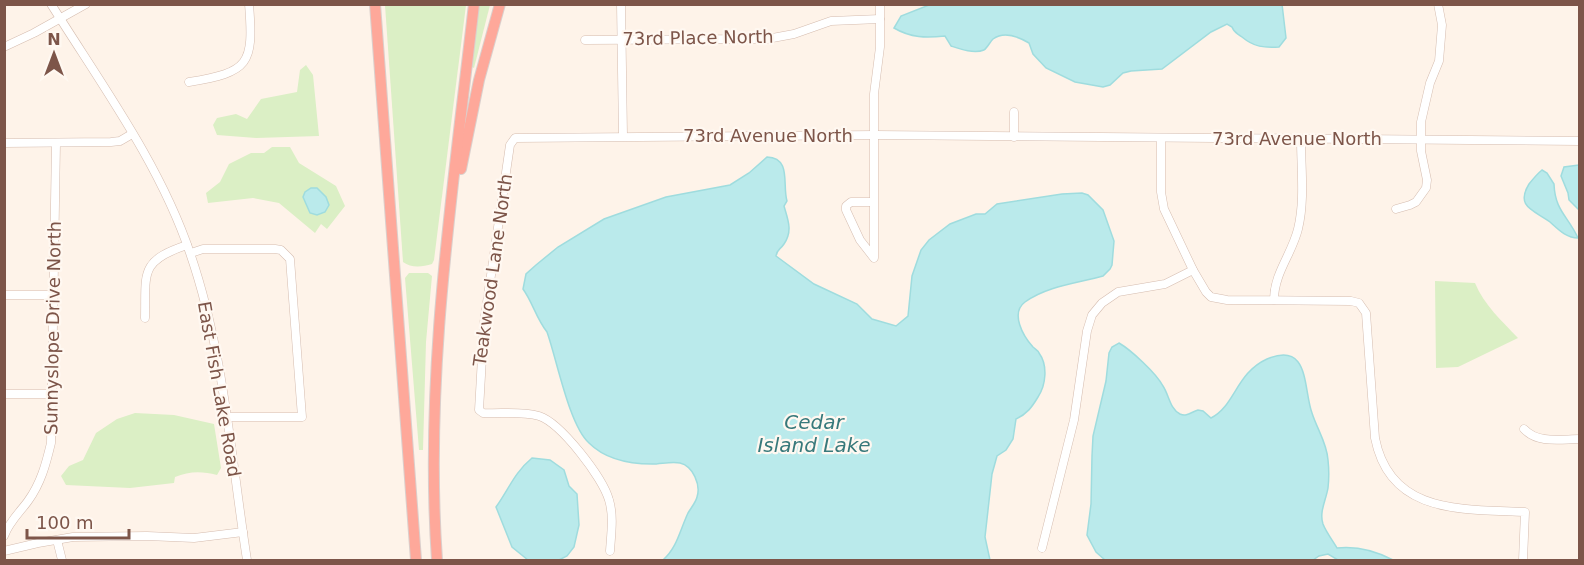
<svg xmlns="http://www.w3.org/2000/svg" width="1584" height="565" font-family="'DejaVu Sans',sans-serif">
  <rect width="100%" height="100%" fill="#fef3e9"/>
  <g fill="#dbefc5">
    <path d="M385 5H466L434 260 432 264C422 267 411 268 403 262Z"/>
    <polygon points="479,5 490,5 474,68 472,67"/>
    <polygon points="306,65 313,75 319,136 256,138 217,135 213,125 217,118 236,114 247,119 261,99 297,92 300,70"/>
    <polygon points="272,147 290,147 299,163 336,186 345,206 327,229 321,224 315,233 279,203 253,198 208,203 206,193 220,182 229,164 251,153 264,153"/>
    <polygon points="409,273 428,273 432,276 426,342 423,450 419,450 405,278"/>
    <path d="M1435 281 1475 283C1484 305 1502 321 1518 338L1458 367 1436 368Z"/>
    <path d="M135 413 174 415 214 424 221 468 217 475C202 471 189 471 175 477L174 483 130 488 66 485 61 476 69 466 83 460 96 433 117 419Z"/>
  </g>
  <g fill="#baeaeb" stroke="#9fdcde" stroke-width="1.5">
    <path d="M1282 4 1286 38 1279 47C1264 48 1254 47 1242 37 1237 33 1234 33 1232 27L1227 24 1211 32 1162 69 1131 71 1123 73 1110 85 1103 87 1075 82 1046 68 1033 54 1029 43C1019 37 1004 31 993 39 990 42 987 48 984 50 974 54 960 49 951 46L945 36C926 38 911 38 894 28L901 16 929 5Z"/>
    <path d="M767 157C792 158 782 185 787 201L784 206C788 220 793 231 784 244 780 250 777 249 776 256L814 284 857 304 872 319 896 326 908 316 912 276 921 250 929 240 950 224 976 214H985L997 204 1062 194 1082 193 1088 195 1103 210 1114 241 1112 265 1110 269 1103 276C1078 283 1047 286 1025 302 1010 313 1023 336 1033 347 1035 349 1038 350 1039 353 1048 365 1046 385 1038 397 1032 407 1027 414 1016 419L1013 439 1006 450 997 456 992 474 985 537 990 560H663C677 548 680 530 688 513 691 508 696 502 697 497 701 485 693 466 680 463 672 461 661 464 652 464 630 464 605 459 589 443 569 425 557 360 547 332 536 318 533 303 523 289L526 274 536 265 558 247 604 219 666 197 730 185 749 173Z"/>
    <polygon points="1579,165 1580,165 1579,210 1569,200 1568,193 1561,176 1564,167"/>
    <path d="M1542 170 1547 173 1554 184C1555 211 1568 216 1578 238 1566 238 1558 229 1550 222 1534 210 1515 207 1529 184 1533 179 1537 174 1542 170Z"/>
    <polygon points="311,188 317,188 326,197 329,205 325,212 317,215 310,213 303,197 305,192"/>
    <path d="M1119 343C1131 350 1156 373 1163 386 1169 395 1170 409 1180 414 1187 417 1191 412 1198 410L1203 411 1211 418C1235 406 1236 373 1267 359 1310 341 1303 388 1312 413 1317 429 1327 443 1328 460 1329 469 1329 479 1328 488 1326 500 1319 512 1323 524 1326 532 1333 541 1337 548 1356 546 1376 551 1393 560H1338L1328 554 1319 556 1313 560H1105L1096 552 1087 535 1091 504 1092 456 1093 436 1106 381 1109 353 1112 347Z"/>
    <path d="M532 458 550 460 564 470 569 486 577 494 579 525 574 547 567 556 559 560H528L512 547 496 507C509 489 514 473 532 458Z"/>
  </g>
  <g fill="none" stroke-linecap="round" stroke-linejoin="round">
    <defs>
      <g id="minor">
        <path d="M51 4C101 84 160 164 190 253 224 351 231 458 247 560"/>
        <polyline points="621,4 623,136"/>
        <polyline points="585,40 767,39 794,34 831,21 880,19"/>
        <polyline points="4,47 34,33 86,4"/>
        <path d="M189 82C249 72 254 65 249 4"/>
        <polyline points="1014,137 1014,112"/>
        <path d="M1161 138V192L1164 209 1193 270 1206 292 1211 297 1227 300 1351 301 1359 303 1366 313 1375 438C1390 515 1463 509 1525 512L1523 560"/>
        <polyline points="4,143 111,142 120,141 132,134"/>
        <polyline points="874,202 851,202 846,206 846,210 860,240 874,258 874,94 880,47 880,4"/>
        <polyline points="1396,209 1410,205 1416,202 1426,188 1427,180 1421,151 1421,122 1430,83 1439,61 1442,25 1438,4"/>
        <polyline points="191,253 203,249 275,249 281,250 290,259 302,417 226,417"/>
        <polyline points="4,295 54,295"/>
        <path d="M1274 300C1274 273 1292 254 1298 229 1305 201 1301 168 1301 139"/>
        <path d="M145 318C146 273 139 261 187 245"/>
        <polyline points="4,394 52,394"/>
        <path d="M1524 429C1538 444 1561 439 1580 439"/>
        <path d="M4 536C9 522 20 512 28 501 41 483 46 464 51 443L56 143"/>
        <polyline points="57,540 62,560"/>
        <polyline points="1042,548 1074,420 1087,331 1092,315 1102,303 1118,292 1165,284 1193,270"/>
        <polyline points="4,551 38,543 73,537 147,536 194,538 243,532"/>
        <path d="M610 551C611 535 614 516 609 500 603 478 561 423 539 416 521 411 501 414 483 413L479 410 484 323 510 145 515 138 875 135 1580 141"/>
      </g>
      <g id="highway">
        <polyline points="375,4 416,560"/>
        <polyline points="461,169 479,80 500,4"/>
        <path d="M437 560C424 374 453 189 474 4"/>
      </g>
    </defs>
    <use href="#minor" stroke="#d5bcaf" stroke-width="9"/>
    <use href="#highway" stroke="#dbcfcc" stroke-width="12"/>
    <use href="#minor" stroke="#fff" stroke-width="8"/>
    <use href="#highway" stroke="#fea89a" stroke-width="10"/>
  </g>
  <g text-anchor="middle" stroke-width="4.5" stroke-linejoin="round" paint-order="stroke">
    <g font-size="18" fill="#7d5549" stroke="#fff8f1">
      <text transform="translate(698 38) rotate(-1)" y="6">73rd Place North</text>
      <text x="768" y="142">73rd Avenue North</text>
      <text x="1297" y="145">73rd Avenue North</text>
      <text transform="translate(493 270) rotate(-82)" y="6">Teakwood Lane North</text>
      <text transform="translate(53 328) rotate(-89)" y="6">Sunnyslope Drive North</text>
      <text transform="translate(219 389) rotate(80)" y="6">East Fish Lake Road</text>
    </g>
    <g font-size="20" font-style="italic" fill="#38797b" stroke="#fff8f1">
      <text x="814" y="429">Cedar<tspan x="814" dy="23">Island Lake</tspan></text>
    </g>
  </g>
  <rect width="1584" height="565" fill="none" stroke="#7d5549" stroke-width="12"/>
  <g transform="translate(54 54)" stroke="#fff8f1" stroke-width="4.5" paint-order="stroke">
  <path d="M0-4.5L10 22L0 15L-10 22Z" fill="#7d5549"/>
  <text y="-9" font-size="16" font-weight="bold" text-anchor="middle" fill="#7d5549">N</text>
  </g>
  <path d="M27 529v9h102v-9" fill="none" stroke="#7d5549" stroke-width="3"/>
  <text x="36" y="529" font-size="18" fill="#7d5549" stroke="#fff8f1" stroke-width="4.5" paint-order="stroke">100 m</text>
</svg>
